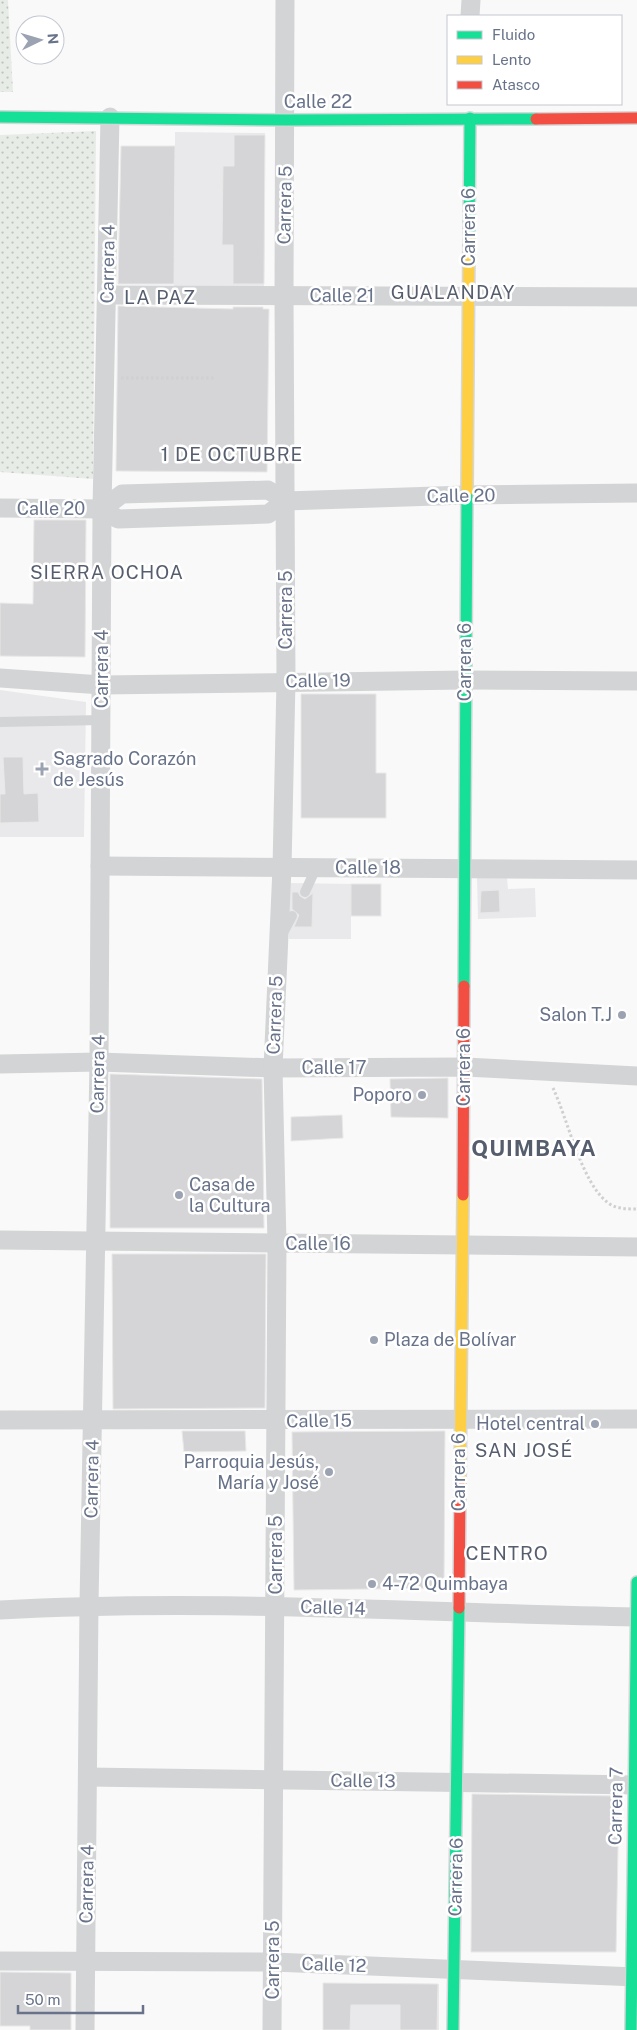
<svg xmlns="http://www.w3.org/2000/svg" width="637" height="2030" font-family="'Public Sans',sans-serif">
  <defs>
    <pattern id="grass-dots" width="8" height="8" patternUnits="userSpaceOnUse" patternTransform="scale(1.25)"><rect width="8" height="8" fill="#e8ece7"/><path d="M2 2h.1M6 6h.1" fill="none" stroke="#c0c4c1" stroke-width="1.8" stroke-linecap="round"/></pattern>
  </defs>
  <rect width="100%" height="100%" fill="#f9f9f9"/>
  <g fill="#e9e9eb">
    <polygon points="175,132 265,133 264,286 174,286"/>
    <polygon points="0,690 86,702 84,837 0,837"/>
    <polygon points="507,877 508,889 535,888 536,917 478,919 477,878"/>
    <polygon points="289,883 351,884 351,939 289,939"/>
    <polygon points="323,1983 439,1984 439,2030 323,2030"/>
  </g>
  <g fill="url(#grass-dots)">
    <polygon points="0,0 8,0 13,92 0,92"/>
    <polygon points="96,131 93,479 0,472 0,135"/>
  </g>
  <g fill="#d5d5d7" stroke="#e8e8e8">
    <polygon points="234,135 265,135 264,284 233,284 233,245 222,245 223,166 234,166"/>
    <polygon points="121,146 175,146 174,284 118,284"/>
    <polygon points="118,306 233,309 233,307 263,307 263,309 269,309 267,472 116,471"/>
    <polygon points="34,520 86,520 85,657 0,656 0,603 33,604"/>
    <polygon points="301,694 376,694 376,773 386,773 386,818 301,818"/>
    <polygon points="3,757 23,757 24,794 38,793 39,822 0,823 0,794 5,794"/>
    <rect x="351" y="884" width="30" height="32"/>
    <polygon points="499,890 500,912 480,913 481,891"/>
    <polygon points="292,892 298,892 300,896 305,899 313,893 312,927 294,927 299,915 292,909"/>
    <polygon points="110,1074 262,1079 264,1228 110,1228"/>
    <polygon points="448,1078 448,1118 391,1117 390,1079"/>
    <polygon points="342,1115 343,1138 291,1141 291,1117"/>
    <polygon points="112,1254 266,1254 265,1408 113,1409"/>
    <polygon points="182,1431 245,1431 246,1451 184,1452"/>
    <polygon points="445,1431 444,1588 294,1590 292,1432"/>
    <polygon points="472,1794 619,1796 616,1952 471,1952"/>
    <polygon points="0,1972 71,1973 71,2030 30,2030 30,2026 0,2026"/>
    <polygon points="323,1983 438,1984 437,2030 400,2030 400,2005 351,2005 350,2030 323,2030"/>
  </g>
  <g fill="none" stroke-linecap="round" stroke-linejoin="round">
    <defs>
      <g id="fast">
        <polyline points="0,117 286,120 536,119"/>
        <polyline points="469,240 470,118"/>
        <polyline points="464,986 467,491"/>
        <polyline points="453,2030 459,1608"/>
        <polyline points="631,2030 637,1582"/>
      </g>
      <g id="slow">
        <polyline points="467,491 469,240"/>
        <polyline points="460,1487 463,1195"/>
      </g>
      <g id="jam">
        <polyline points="536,119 637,118"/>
        <polyline points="463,1195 464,986"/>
        <polyline points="459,1608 460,1487"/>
      </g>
    </defs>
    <use href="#fast" stroke="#d6d7d9" stroke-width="14"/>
    <use href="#slow" stroke="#d6d7d9" stroke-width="14"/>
    <use href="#jam" stroke="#d6d7d9" stroke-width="14"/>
    <g stroke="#cfd0d2" stroke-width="3" stroke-dasharray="2.5 2.5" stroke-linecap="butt">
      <polyline points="121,378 214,378"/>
      <path d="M553 1088C568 1120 581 1181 607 1202 615 1209 627 1209 637 1209"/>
    </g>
    <g stroke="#d3d4d5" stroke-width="10">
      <polyline points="0,722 102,720"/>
      <polyline points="305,892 316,868"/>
      <polyline points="283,933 292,916"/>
    </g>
    <g stroke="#d3d4d5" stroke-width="19">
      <polyline points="470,16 471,0"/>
      <polyline points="107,295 637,297"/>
      <polyline points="0,508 102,509 118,519 268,514 286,501 466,495 637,493"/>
      <polyline points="102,509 122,494 268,490 286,501"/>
      <polyline points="0,678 102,685 466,680 637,681"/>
      <polyline points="100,866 637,870"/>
      <polyline points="0,1064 99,1062 273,1068 465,1067 637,1076"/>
      <polyline points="0,1240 637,1247"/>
      <polyline points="0,1420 637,1419"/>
      <path d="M0 1610C212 1598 425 1613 637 1617"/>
      <polyline points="88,1777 637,1785"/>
      <polyline points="0,1961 273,1962 637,1977"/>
      <polyline points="85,2030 89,1605 99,1062 102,509 110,117"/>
      <polyline points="272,2030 277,1244 273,1068 282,868 286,681 284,295 285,0"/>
    </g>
    <use href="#fast" stroke="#16e098" stroke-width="11"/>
    <use href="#slow" stroke="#ffcf43" stroke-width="11"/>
    <use href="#jam" stroke="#f24e42" stroke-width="11"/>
  </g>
  <g fill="#9ba2b1" stroke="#fff" stroke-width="2">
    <path d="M39.5 761.5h5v5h5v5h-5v5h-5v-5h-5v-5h5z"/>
    <circle cx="622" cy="1015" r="5"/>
    <circle cx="422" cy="1095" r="5"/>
    <circle cx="179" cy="1195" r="5"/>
    <circle cx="374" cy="1340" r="5"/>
    <circle cx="595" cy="1424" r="5"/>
    <circle cx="329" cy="1472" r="5"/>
    <circle cx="372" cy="1584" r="5"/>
  </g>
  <g text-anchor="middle" stroke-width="5" stroke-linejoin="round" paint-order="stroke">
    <g font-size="18" fill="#68738a" stroke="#fff">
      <text x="318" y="108">Calle 22</text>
      <text transform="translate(285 205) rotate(-89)" y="6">Carrera 5</text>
      <text transform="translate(469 227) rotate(-90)" y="6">Carrera 6</text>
      <text transform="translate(108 264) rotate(-89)" y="6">Carrera 4</text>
      <text x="342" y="302">Calle 21</text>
      <text transform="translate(461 496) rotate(-1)" y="6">Calle 20</text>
      <text x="51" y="515">Calle 20</text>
      <text transform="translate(286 610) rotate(-90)" y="6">Carrera 5</text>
      <text transform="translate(465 662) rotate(-90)" y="6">Carrera 6</text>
      <text transform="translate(102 669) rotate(-90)" y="6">Carrera 4</text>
      <text transform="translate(318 681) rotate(-1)" y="6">Calle 19</text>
      <text x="368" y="874">Calle 18</text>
      <text transform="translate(275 1015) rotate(-88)" y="6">Carrera 5</text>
      <text transform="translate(464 1067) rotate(-90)" y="6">Carrera 6</text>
      <text x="334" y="1074">Calle 17</text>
      <text transform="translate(98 1074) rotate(-89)" y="6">Carrera 4</text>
      <text x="318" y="1250">Calle 16</text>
      <text transform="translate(319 1421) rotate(-1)" y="6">Calle 15</text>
      <text transform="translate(459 1472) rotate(-90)" y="6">Carrera 6</text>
      <text transform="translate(92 1479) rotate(-89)" y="6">Carrera 4</text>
      <text transform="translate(276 1555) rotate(-90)" y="6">Carrera 5</text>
      <text transform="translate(333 1608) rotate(2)" y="6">Calle 14</text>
      <text transform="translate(363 1781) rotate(1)" y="6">Calle 13</text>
      <text transform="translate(616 1806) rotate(-89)" y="6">Carrera 7</text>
      <text transform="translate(456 1877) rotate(-89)" y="6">Carrera 6</text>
      <text transform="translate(87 1884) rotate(-89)" y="6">Carrera 4</text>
      <text transform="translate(273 1960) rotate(-90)" y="6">Carrera 5</text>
      <text transform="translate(334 1965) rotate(2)" y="6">Calle 12</text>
    </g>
    <g font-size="18" fill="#68738a" stroke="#fff" text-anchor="start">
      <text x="53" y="765">Sagrado Corazón<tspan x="53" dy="21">de Jesús</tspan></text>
      <text x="612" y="1021" text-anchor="end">Salon T.J</text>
      <text x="412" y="1101" text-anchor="end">Poporo</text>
      <text x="189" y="1191">Casa de<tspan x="189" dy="21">la Cultura</tspan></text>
      <text x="384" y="1346">Plaza de Bolívar</text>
      <text x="585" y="1430" text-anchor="end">Hotel central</text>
      <text x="319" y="1468" text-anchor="end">Parroquia Jesús,<tspan x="319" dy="21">María y José</tspan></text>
      <text x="382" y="1590">4-72 Quimbaya</text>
    </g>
    <g font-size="19" letter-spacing="1" fill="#565e6e" stroke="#fff">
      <text x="453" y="299">GUALANDAY</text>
      <text x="160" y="304">LA PAZ</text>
      <text x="232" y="461">1 DE OCTUBRE</text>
      <text x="107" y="579">SIERRA OCHOA</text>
      <text x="524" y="1457">SAN JOSÉ</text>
      <text x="507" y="1560">CENTRO</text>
    </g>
    <g font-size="22" font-weight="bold" letter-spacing="1" fill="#565e6e" stroke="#fff">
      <text x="534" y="1156">QUIMBAYA</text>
    </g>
  </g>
  <rect x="447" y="15" width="175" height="90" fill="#ffffff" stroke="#c3c7d0"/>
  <rect x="457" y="31" width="25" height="8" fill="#16e098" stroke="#c3c7d0"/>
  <text x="492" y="40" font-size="15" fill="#68738a">Fluido</text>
  <rect x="457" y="56" width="25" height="8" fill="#ffcf43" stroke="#c3c7d0"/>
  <text x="492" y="65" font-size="15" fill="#68738a">Lento</text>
  <rect x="457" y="81" width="25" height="8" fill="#f24e42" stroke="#c3c7d0"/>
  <text x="492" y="90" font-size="15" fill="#68738a">Atasco</text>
  <g transform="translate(40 40) rotate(85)"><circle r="24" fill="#ffffff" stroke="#c3c7d0"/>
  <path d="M0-4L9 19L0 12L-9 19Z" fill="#9ba2b1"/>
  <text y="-8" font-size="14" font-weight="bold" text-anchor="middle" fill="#68738a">N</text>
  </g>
  <path d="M18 2005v8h125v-8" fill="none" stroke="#68738a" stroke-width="2.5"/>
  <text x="25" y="2005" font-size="15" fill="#68738a" stroke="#ffffff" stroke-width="4" paint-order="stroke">50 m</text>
</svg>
